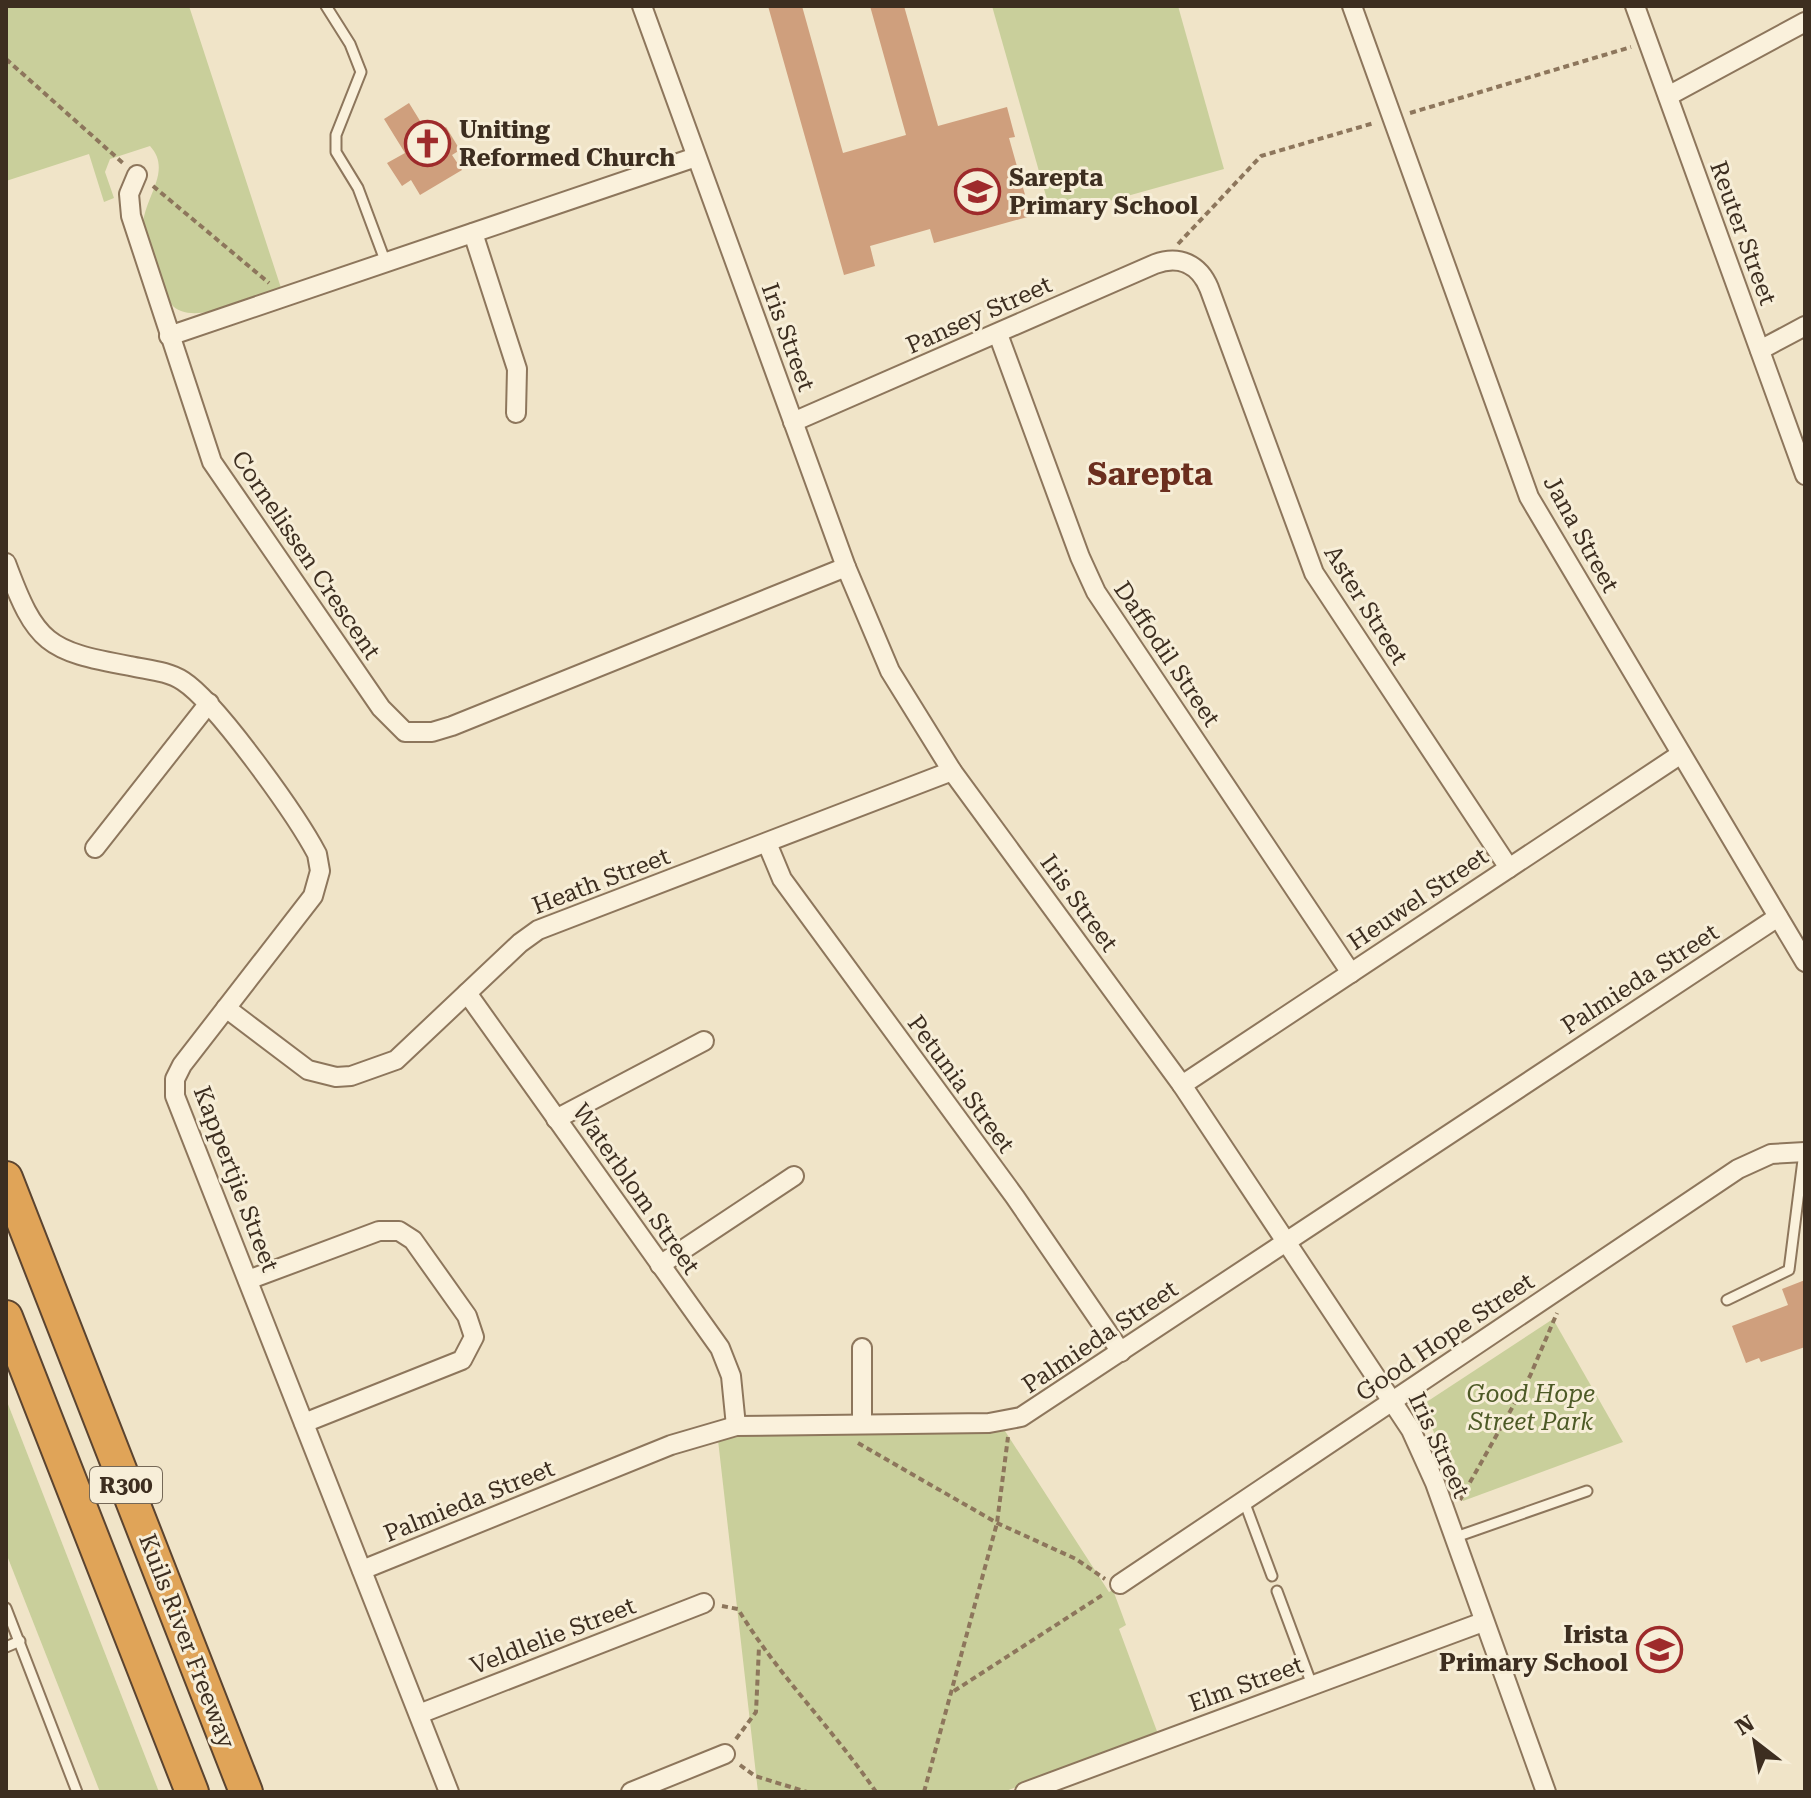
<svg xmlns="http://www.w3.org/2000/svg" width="1811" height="1798" font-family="'Roboto Serif',serif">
  <rect width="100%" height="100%" fill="#f0e4c8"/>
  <g fill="#c9cf9b">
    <path d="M6 6H189L281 288C255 296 191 329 171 304 155 286 151 251 143 229 141 200 174 172 150 146L110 159 105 172 114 198 104 202 89 154 6 181Z"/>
    <polygon points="992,6 1178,6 1224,169 1052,217"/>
    <polygon points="1553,1319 1623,1442 1463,1501 1424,1409 1425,1403"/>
    <polygon points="6,1399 159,1792 100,1792 6,1553"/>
    <polygon points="1005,1431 1109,1592 1113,1590 1126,1625 1119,1629 1158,1734 1003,1792 758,1792 718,1440 763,1433"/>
  </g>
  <g fill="#cf9f7d">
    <polygon points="768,6 802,6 843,153 906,135 870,6 904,6 938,126 1007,107 1015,137 1009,138 1031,216 934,243 930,229 870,246 875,266 844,275"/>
    <polygon points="409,103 430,137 446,127 460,150 452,155 462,170 420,195 411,180 402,186 387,163 405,153 384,119"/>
    <polygon points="1805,1280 1805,1347 1761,1362 1759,1358 1746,1363 1732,1326 1788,1305 1782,1289"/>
  </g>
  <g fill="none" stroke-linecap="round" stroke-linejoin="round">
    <defs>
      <g id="lane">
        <polyline points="326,6 350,44 361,72 336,135 336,152 358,188 386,263"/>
        <polyline points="1727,1300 1789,1270 1804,1152"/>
        <polyline points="1244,1501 1272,1576"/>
        <polyline points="1453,1538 1587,1491"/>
        <polyline points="1277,1591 1312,1685"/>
        <polyline points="6,1608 77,1792"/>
        <polyline points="6,1647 20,1641"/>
      </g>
      <g id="street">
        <polyline points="642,6 846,567 890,671 952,771 1182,1085 1411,1430 1435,1483 1546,1792"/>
        <polyline points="1352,6 1529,497 1805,962"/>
        <polyline points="1635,6 1805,475"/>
        <polyline points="1668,96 1805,22"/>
        <polyline points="137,175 129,194 131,216 212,462 381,708 405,732 432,732 452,726 846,567"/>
        <polyline points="473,233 517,369 516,413"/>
        <polyline points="998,334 1080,557 1096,592 1351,973"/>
        <polyline points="169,336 696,157"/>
        <polyline points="1760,350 1805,326"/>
        <path d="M793 422 1155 264C1179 255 1199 264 1209 288L1314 573 1509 868"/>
        <path d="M6 563C36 644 47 651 130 666 148 670 168 671 183 681 217 703 297 816 317 854L320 871 313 896 182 1065 175 1079V1096L449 1792"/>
        <polyline points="767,843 782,879 1015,1197 1121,1352"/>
        <polyline points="95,848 209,703"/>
        <polyline points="467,993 720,1348 731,1376 736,1426"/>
        <polyline points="226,1008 308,1070 336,1077 351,1076 396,1060 520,943 538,930 952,771"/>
        <polyline points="1182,1085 1681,754"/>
        <polyline points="556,1119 704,1041"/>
        <polyline points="660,1265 794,1176"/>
        <polyline points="248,1280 379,1231 399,1231 413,1240 467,1316 474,1337 462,1360 304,1423"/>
        <polyline points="862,1423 862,1348"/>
        <polyline points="362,1570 671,1445 736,1426 989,1423 1021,1417 1778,917"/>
        <polyline points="1120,1584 1738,1169 1771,1154 1805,1152"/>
        <polyline points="419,1714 704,1603"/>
        <polyline points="631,1792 725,1754"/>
        <polyline points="1025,1792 1483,1622"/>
      </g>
      <g id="highway">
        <polyline points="6,1178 246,1792"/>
        <polyline points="6,1317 192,1792"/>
      </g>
    </defs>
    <use href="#lane" stroke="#8d765c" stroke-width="13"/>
    <use href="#street" stroke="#8d765c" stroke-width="22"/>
    <use href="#highway" stroke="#5b4430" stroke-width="36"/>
    <g stroke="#8d765c" stroke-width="4" stroke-dasharray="6 4" stroke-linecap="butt">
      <polyline points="6,59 124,164"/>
      <polyline points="1410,113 1631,47"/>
      <polyline points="153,186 269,283"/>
      <polyline points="1178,244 1261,156 1374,123"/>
      <polyline points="858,1443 997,1523 1076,1559 1105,1579"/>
      <polyline points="1460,1500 1530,1376 1557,1313"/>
      <path d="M722 1606 738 1609C777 1674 833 1729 876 1792"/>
      <polyline points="954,1691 1104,1594"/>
      <polyline points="736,1739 756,1712 759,1647"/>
      <polyline points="740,1765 755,1776 807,1792"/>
      <polyline points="924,1792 997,1523 1008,1437"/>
    </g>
    <use href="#lane" stroke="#faf1dc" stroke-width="9"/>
    <use href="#street" stroke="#faf1dc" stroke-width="18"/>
    <use href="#highway" stroke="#e0a458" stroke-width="32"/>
  </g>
  <defs>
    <symbol id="church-ring" viewBox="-11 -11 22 22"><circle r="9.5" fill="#f7eed8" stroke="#9e2a2b" stroke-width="1.5"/><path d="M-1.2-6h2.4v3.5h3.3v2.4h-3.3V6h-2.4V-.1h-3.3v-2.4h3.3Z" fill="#9e2a2b"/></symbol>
    <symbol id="school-ring" viewBox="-11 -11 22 22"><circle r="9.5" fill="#f7eed8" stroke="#9e2a2b" stroke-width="1.5"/><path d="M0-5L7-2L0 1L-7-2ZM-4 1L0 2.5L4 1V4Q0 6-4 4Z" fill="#9e2a2b"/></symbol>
  </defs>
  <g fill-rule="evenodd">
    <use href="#church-ring" x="402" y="118" width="51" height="51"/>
    <use href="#school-ring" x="952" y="166" width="51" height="51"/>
    <use href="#school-ring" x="1634" y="1624" width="51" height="51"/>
  </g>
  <g text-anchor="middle" stroke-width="6" stroke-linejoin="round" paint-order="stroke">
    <rect fill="#f7eed8" stroke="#756857" stroke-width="2" x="90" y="1467" width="72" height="36" rx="6"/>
    <g font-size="22" font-weight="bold" fill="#3d2e20">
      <text x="126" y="1493">R300</text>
    </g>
    <g font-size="24" font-weight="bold" fill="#3d2e20" stroke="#f7eed8" text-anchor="start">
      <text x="459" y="138">Uniting<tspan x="459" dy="28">Reformed Church</tspan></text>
      <text x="1009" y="186">Sarepta<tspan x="1009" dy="28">Primary School</tspan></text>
      <text x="1628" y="1643" text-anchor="end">Irista<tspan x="1628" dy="28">Primary School</tspan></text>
    </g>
    <g font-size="24" fill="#3d2e20" stroke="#f7eed8">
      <text transform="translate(1743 233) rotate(70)" y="8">Reuter Street</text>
      <text transform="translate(979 315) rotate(-24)" y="8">Pansey Street</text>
      <text transform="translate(788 337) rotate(70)" y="8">Iris Street</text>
      <text transform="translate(1581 534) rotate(61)" y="8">Jana Street</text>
      <text transform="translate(306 555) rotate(56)" y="8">Cornelissen Crescent</text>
      <text transform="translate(1366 605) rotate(58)" y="8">Aster Street</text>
      <text transform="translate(1167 654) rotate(56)" y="8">Daffodil Street</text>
      <text transform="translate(601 881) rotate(-21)" y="8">Heath Street</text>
      <text transform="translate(1418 899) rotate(-34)" y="8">Heuwel Street</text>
      <text transform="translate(1079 903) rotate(54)" y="8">Iris Street</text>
      <text transform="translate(1640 979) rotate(-33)" y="8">Palmieda Street</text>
      <text transform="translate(961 1084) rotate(54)" y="8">Petunia Street</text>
      <text transform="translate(236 1179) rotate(69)" y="8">Kappertjie Street</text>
      <text transform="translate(636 1189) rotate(55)" y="8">Waterblom Street</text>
      <text transform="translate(1100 1337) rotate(-34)" y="8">Palmieda Street</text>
      <text transform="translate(1445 1337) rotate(-34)" y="8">Good Hope Street</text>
      <text transform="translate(1439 1445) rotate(65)" y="8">Iris Street</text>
      <text transform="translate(469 1501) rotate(-22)" y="8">Palmieda Street</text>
      <text transform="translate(553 1636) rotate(-21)" y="8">Veldlelie Street</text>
      <text transform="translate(187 1641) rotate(69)" y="8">Kuils River Freeway</text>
      <text transform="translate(1246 1684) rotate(-20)" y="8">Elm Street</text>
    </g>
    <g font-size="24" font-style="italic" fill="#4d5a26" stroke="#f7eed8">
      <text x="1531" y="1402">Good Hope<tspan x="1531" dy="28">Street Park</tspan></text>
    </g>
    <g font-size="32" font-weight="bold" fill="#6b2e1e" stroke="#f7eed8">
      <text x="1150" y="485">Sarepta</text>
    </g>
  </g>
  <rect width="1811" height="1798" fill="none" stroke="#3d2e20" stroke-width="16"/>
  <g transform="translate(1755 1742) rotate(329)" stroke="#f7eed8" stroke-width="6" paint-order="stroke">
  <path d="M0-6L14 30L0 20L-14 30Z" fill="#3d2e20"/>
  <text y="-12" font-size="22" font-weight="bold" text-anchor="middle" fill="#3d2e20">N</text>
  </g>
</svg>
